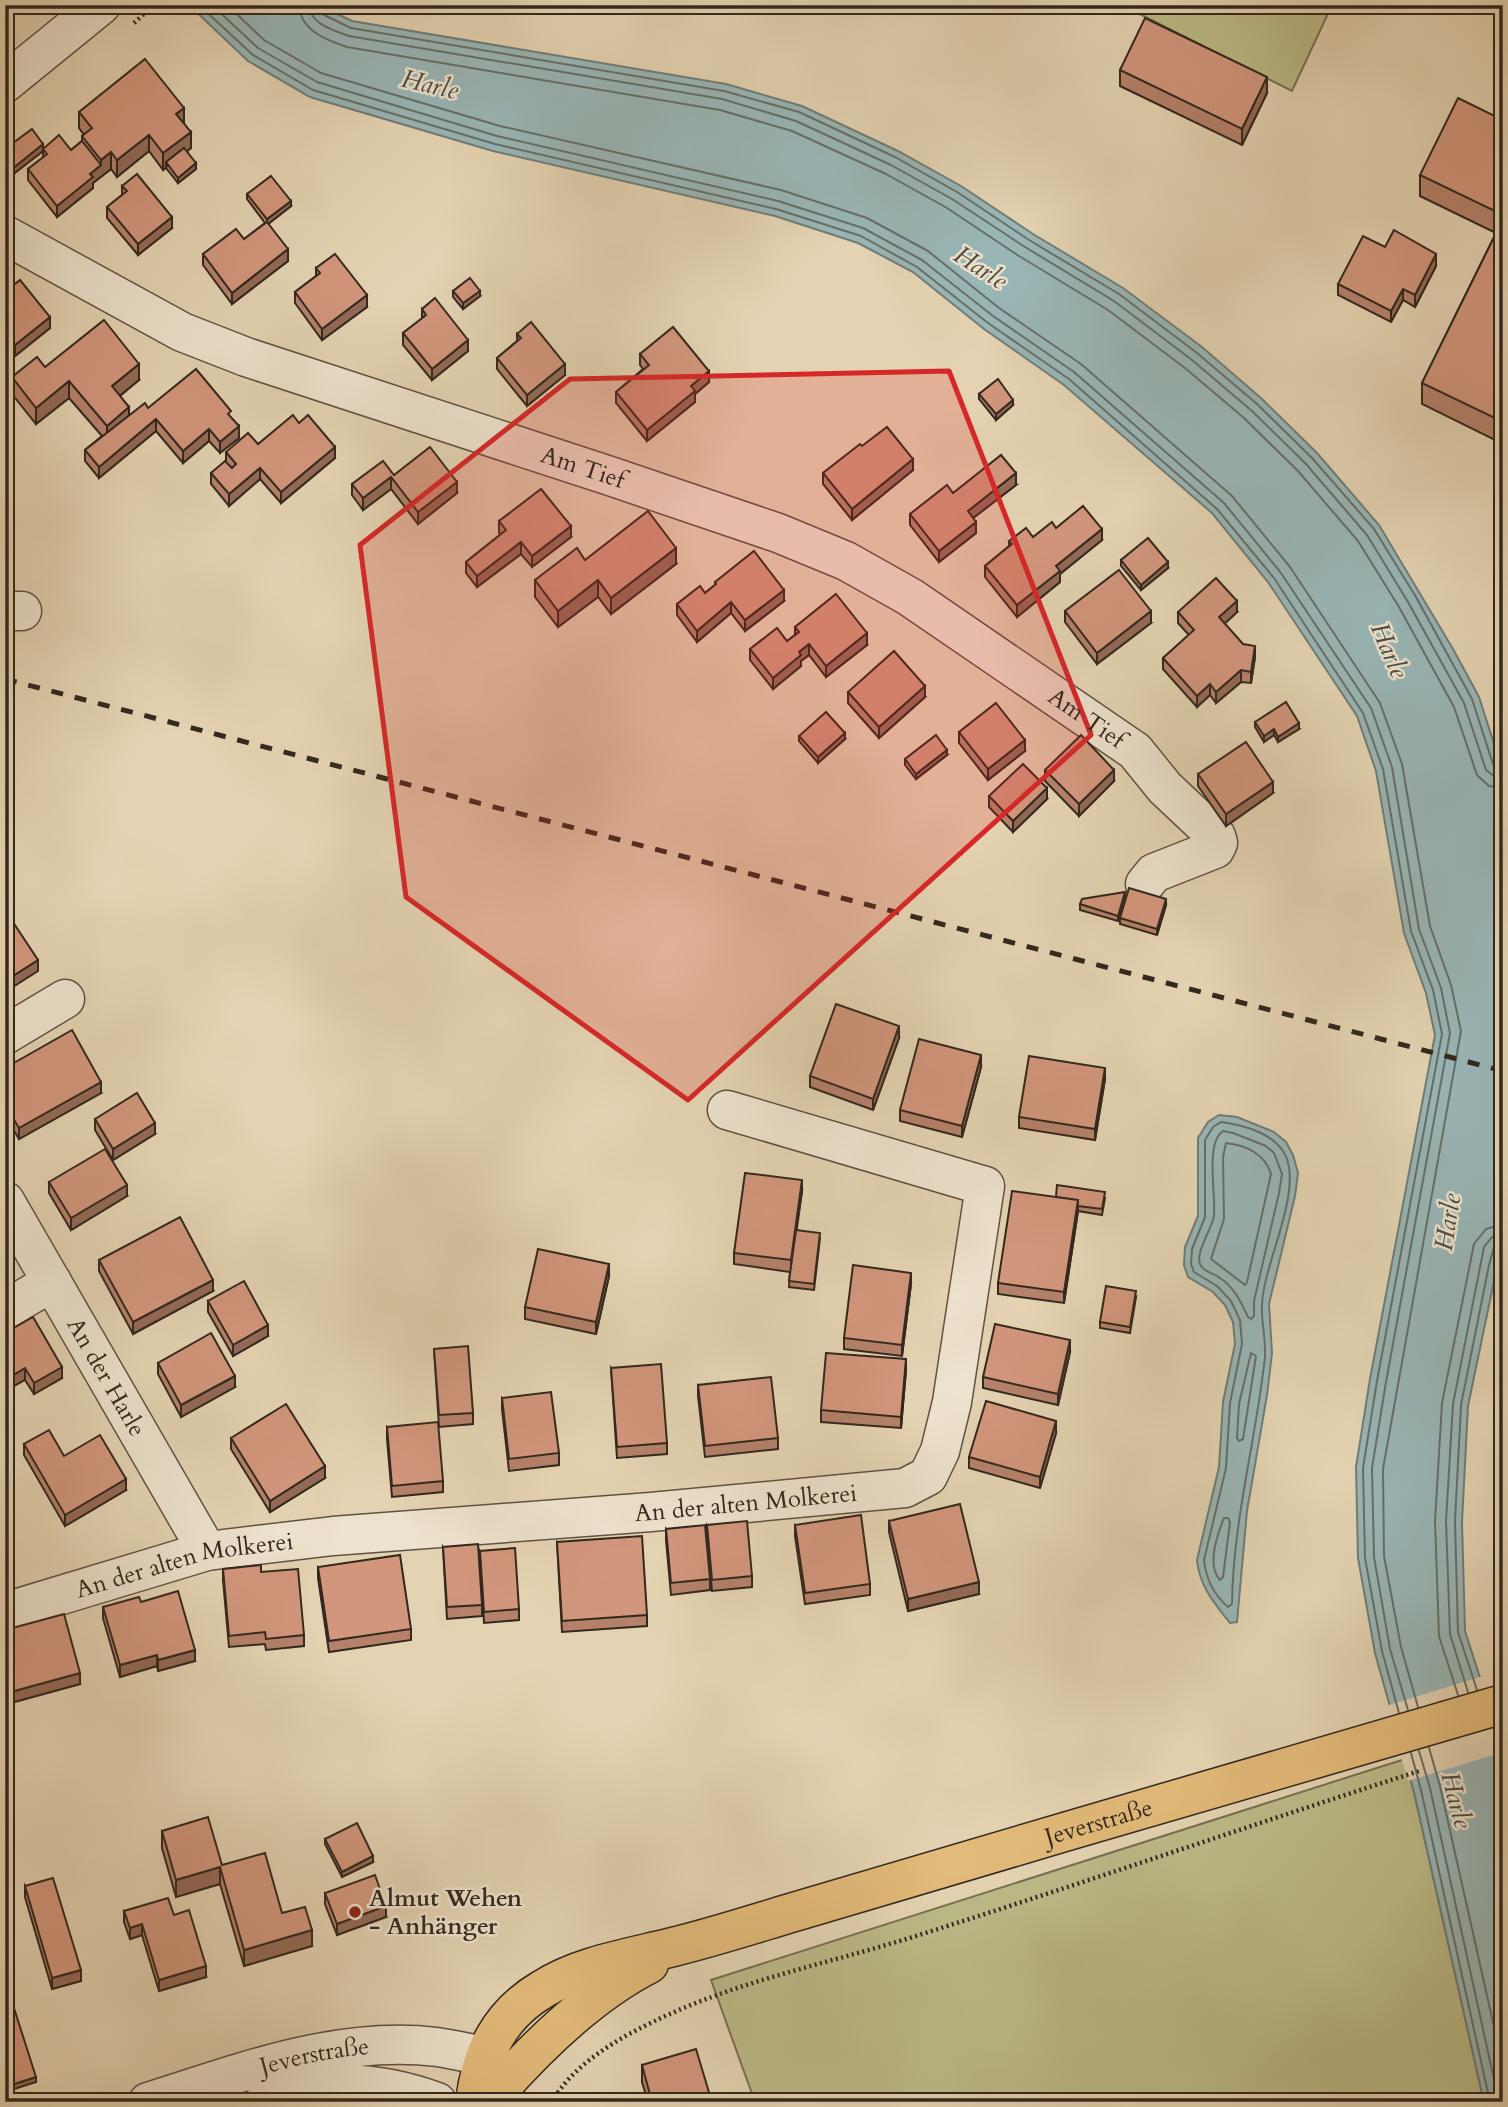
<svg xmlns="http://www.w3.org/2000/svg" width="1508" height="2107" font-family="Cardo,serif">
  <rect width="100%" height="100%" fill="#e4d3b2"/>
  <filter id="stains"><feTurbulence type="fractalNoise" baseFrequency=".00286" numOctaves="4"/><feColorMatrix values="0 0 0 0 .2 0 0 0 0 .09 0 0 0 0 .02 0 0 0 .5 -.17"/></filter>
  <radialGradient id="worn" r=".72"><stop offset=".6" stop-color="#630" stop-opacity="0"/><stop offset="1" stop-color="#630" stop-opacity=".3"/></radialGradient>
  <g fill="#bbba87" stroke="#777152" stroke-width="2">
    <polygon points="1122,5 1332,5 1292,91"/>
    <polygon points="1405,1759 1414,1792 1484,2102 755,2102 711,1980"/>
  </g>
  <g fill="#99b6b6" stroke="#707d79" stroke-width="2">
    <polygon points="189,5 319,5 352,21 726,84 802,106 898,151 961,186 1033,234 1123,288 1202,347 1262,399 1317,453 1379,525 1453,649 1479,697 1503,772 1503,1238 1468,1406 1462,1522 1465,1631 1503,1749 1503,2102 1484,2102 1414,1792 1375,1653 1358,1558 1356,1467 1370,1379 1435,1035 1426,993 1404,933 1376,771 1357,716 1268,582 1212,513 1064,385 984,329 913,272 858,243 775,216 493,151 310,97 248,61"/>
    <path d="M1219 1115 1237 1117 1274 1132 1286 1142 1293 1155 1298 1173 1295 1196 1269 1304 1272 1353 1267 1395 1247 1511 1237 1622 1230 1623C1214 1603 1199 1585 1197 1560L1219 1467 1223 1402 1235 1344 1233 1322 1225 1305 1213 1292 1188 1277 1184 1265 1185 1247 1198 1216V1138L1208 1122Z"/>
  </g>
  <polygon fill="#e4d3b2" points="1483,1676 1503,1737 1503,1752 1408,1781 1386,1706"/>
  <g fill="none" stroke-linecap="round" stroke-linejoin="round">
    <g stroke="#666f6a" stroke-width="2">
      <polyline points="199,5 253,55 313,90 495,144 776,209 861,236 917,267 988,323 1069,379 1217,509 1274,578 1363,713 1383,769 1411,931 1433,990 1442,1034 1377,1381 1363,1468 1365,1558 1382,1651 1399,1713"/>
      <polyline points="212,5 258,48 317,82 497,136 778,201 863,228 922,260 993,316 1074,372 1224,503 1281,573 1371,708 1392,767 1419,929 1441,988 1450,1033 1386,1382 1372,1468 1374,1557 1390,1649 1408,1710"/>
      <polyline points="227,5 264,40 321,73 500,126 781,190 867,218 928,251 999,308 1081,364 1232,496 1290,567 1380,703 1402,764 1430,926 1451,985 1461,1031 1383,1469 1384,1556 1401,1647 1418,1707"/>
      <path d="M299 5C300 30 326 40 347 47L720 110 792 131 886 174 947 208 1019 256 1108 310 1185 368 1244 418 1298 471 1358 541 1399 607 1454 707 1477 775 1489 786 1503 788"/>
      <path d="M309 5C310 24 333 30 349 36L722 99 796 121 891 165 952 199 1025 247 1114 301 1192 360 1252 411 1306 464 1367 535 1408 602 1464 703 1486 770 1494 776 1503 778"/>
      <polyline points="318,5 322,14 351,28 724,91 799,112 895,157 957,192 1029,240 1119,294 1197,353 1257,404 1312,458 1374,529 1416,597 1472,699 1493,764 1497,768 1503,769"/>
      <path d="M1221 1122C1244 1125 1278 1134 1287 1159 1300 1198 1264 1263 1262 1304 1261 1322 1266 1339 1265 1357 1256 1440 1233 1520 1232 1604L1228 1607C1214 1595 1206 1579 1204 1560L1226 1468 1230 1403 1242 1344 1240 1320 1231 1301 1217 1286 1194 1272 1191 1264 1192 1249 1205 1217V1140L1213 1127Z"/>
      <path d="M1223 1131 1233 1133 1266 1146 1274 1153 1282 1174 1279 1193 1254 1301V1316L1251 1319 1248 1317C1241 1302 1234 1287 1220 1278 1215 1274 1205 1272 1201 1266 1193 1255 1213 1228 1214 1215 1216 1194 1205 1143 1223 1131Z"/>
      <path d="M1226 1143C1246 1145 1265 1154 1271 1174L1247 1282 1245 1285 1211 1259 1224 1219 1223 1157Z"/>
      <polygon points="1251,1353 1256,1356 1243,1439 1239,1441 1237,1438 1239,1404"/>
      <path d="M1224 1518H1228L1230 1522 1223 1577 1220 1580C1206 1565 1217 1535 1224 1518Z"/>
      <polyline points="1477,1690 1458,1632 1455,1521 1461,1405 1489,1265 1494,1247 1503,1244"/>
      <polyline points="1468,1692 1450,1634 1446,1521 1453,1404 1484,1247 1492,1237 1503,1235"/>
      <polyline points="1458,1695 1439,1636 1435,1521 1442,1403 1474,1244 1486,1229 1503,1224"/>
      <polyline points="1429,1748 1440,1786 1503,2067"/>
      <polyline points="1419,1751 1430,1788 1499,2102"/>
      <polyline points="1411,1753 1421,1790 1490,2102"/>
    </g>
    <defs>
      <g id="minor">
        <polyline points="5,83 101,5"/>
        <path id="s1" d="M5 235 182 332 246 357 610 476 778 533 846 561 910 597 1135 751 1165 788 1216 836 1218 843 1215 849 1154 873 1145 884"/>
        <polyline points="5,611 22,611"/>
        <polyline points="5,1035 65,999"/>
        <path id="s2" d="M5 1201 207 1551"/>
        <polyline points="5,1310 52,1282"/>
        <path id="s3" d="M5 1612 207 1551 333 1536 651 1512 905 1488 928 1476 940 1451 952 1402 985 1186 727 1110"/>
        <path id="s4" d="M148 2102C240 2073 338 2035 437 2047 452 2049 468 2053 484 2056"/>
        <path d="M264 2102C278 2098 292 2092 306 2089 350 2079 396 2087 437 2102"/>
      </g>
      <g id="major">
        <path id="s5" d="M475 2102C481 2053 499 2015 543 1989 581 1965 629 1958 673 1947 714 1937 754 1924 794 1912 1030 1841 1266 1774 1503 1704"/>
        <path d="M488 2102C532 2051 588 1995 649 1964"/>
      </g>
    </defs>
    <use href="#minor" stroke="#5f5343" stroke-width="41"/>
    <use href="#major" stroke="#33281e" stroke-width="41"/>
    <g stroke="#33281e" stroke-width="4.5" stroke-dasharray="2 3.5" stroke-linecap="butt">
      <polyline points="134,23 154,5"/>
      <polyline points="94,2102 113,2096"/>
      <path d="M552 2102C573 2064 620 2037 659 2019 741 1980 830 1963 916 1936 1084 1883 1251 1825 1419 1771"/>
    </g>
    <use href="#minor" stroke="#ede2cd" stroke-width="38"/>
    <use href="#major" stroke="#e2ba79" stroke-width="38"/>
    <polyline stroke="#33281e" stroke-width="5" stroke-dasharray="12 12" stroke-linecap="butt" points="5,679 1503,1071"/>
  </g>
  <g fill="#b5816b" stroke="#33281e" stroke-width="2">
    <polygon points="787,5 824,5 824,8"/>
    <polygon points="1120,70 1267,93 1242,145 1120,86"/>
    <polygon points="79,112 184,123 191,148 187,151 196,169 178,183 166,168 163,170 149,151 117,177 111,169 93,183 93,188 57,217 28,180 28,169 43,158 43,151 12,175 5,166 5,149 43,148 71,150 82,141 82,136 84,135 79,128"/>
    <polygon points="1503,120 1503,444 1422,404 1422,383 1496,233 1420,196 1420,175"/>
    <polygon points="122,186 172,228 138,255 107,218 107,207 122,195"/>
    <polygon points="247,194 291,206 268,224 288,261 232,304 203,265 203,254 244,239 265,223 247,199"/>
    <polygon points="1385,247 1436,266 1415,307 1403,300 1391,322 1338,295 1338,284"/>
    <polygon points="316,268 367,307 322,340 295,303 295,292 316,276"/>
    <polygon points="453,291 480,296 463,309 453,297"/>
    <polygon points="5,292 50,328 15,356 5,344"/>
    <polygon points="422,309 468,351 432,380 403,345 403,333 422,319"/>
    <polygon points="517,334 565,375 527,406 497,369 497,358 517,341"/>
    <polygon points="640,354 709,382 695,394 695,402 647,441 616,403 616,392 643,369 640,365"/>
    <polygon points="45,367 139,380 120,396 129,415 148,408 231,418 239,438 220,453 209,441 183,463 156,431 99,478 85,461 85,450 102,436 69,398 36,424 12,394 12,377"/>
    <polygon points="979,394 1013,405 996,420 979,399"/>
    <polygon points="299,423 335,458 281,503 260,479 229,506 211,484 211,473 226,461 226,452 258,444"/>
    <polygon points="862,446 913,470 852,520 823,484 823,473"/>
    <polygon points="394,475 457,493 418,524 391,489 363,510 352,495 352,484"/>
    <polygon points="1016,485 973,518 976,533 939,562 910,525 910,514 953,493"/>
    <polygon points="499,521 571,537 532,567 521,554 477,587 466,573 466,562 501,534 499,533"/>
    <polygon points="1056,528 1102,540 1060,574 1060,582 1017,617 985,577 985,566 1009,546 1009,541 1033,537"/>
    <polygon points="585,560 676,564 611,614 598,597 558,627 535,597 535,580"/>
    <polygon points="1121,560 1168,568 1141,590 1121,566"/>
    <polygon points="715,582 784,601 745,631 731,613 697,642 677,615 677,604 705,593 715,585"/>
    <polygon points="1065,611 1151,623 1097,664 1065,622"/>
    <polygon points="1178,612 1237,612 1224,624 1255,657 1251,683 1241,682 1216,703 1210,695 1197,707 1163,669 1163,658 1189,635 1178,623"/>
    <polygon points="795,627 867,645 826,677 809,655 801,661 801,666 773,689 750,660 750,649 787,641 795,635"/>
    <polygon points="848,692 925,697 879,738 848,703"/>
    <polygon points="1255,722 1299,729 1278,742 1274,735 1264,742 1255,727"/>
    <polygon points="959,732 1025,751 988,780 959,743"/>
    <polygon points="799,736 845,739 818,763 799,741"/>
    <polygon points="947,755 916,779 905,765 905,759"/>
    <polygon points="1045,770 1114,781 1079,816 1045,781"/>
    <polygon points="1198,774 1273,793 1226,826 1198,786"/>
    <polygon points="989,796 1047,799 1013,832 989,807"/>
    <polygon points="1125,897 1118,921 1080,910 1080,904"/>
    <polygon points="1166,905 1157,935 1120,924 1120,918"/>
    <polygon points="899,1038 873,1110 810,1087 810,1076"/>
    <polygon points="981,1067 962,1137 900,1121 900,1110"/>
    <polygon points="5,1068 101,1093 19,1139 5,1116"/>
    <polygon points="1105,1079 1095,1140 1019,1128 1019,1117"/>
    <polygon points="95,1119 155,1134 113,1160 95,1130"/>
    <polygon points="49,1182 127,1196 71,1230 49,1193"/>
    <polygon points="802,1191 796,1230 820,1238 814,1290 789,1287 790,1272 734,1264 734,1253"/>
    <polygon points="1056,1197 1105,1198 1102,1215 1078,1211 1064,1303 998,1294 998,1283"/>
    <polygon points="99,1260 213,1291 133,1334 99,1271"/>
    <polygon points="609,1276 596,1334 525,1319 525,1307"/>
    <polygon points="911,1284 902,1356 844,1349 844,1338"/>
    <polygon points="1136,1297 1130,1333 1100,1328 1100,1322"/>
    <polygon points="208,1301 268,1336 233,1356 208,1312"/>
    <polygon points="5,1333 62,1378 34,1394 25,1380"/>
    <polygon points="434,1349 473,1413 473,1424 439,1427"/>
    <polygon points="1070,1352 1058,1405 983,1388 983,1377"/>
    <polygon points="158,1363 235,1387 181,1417 158,1374"/>
    <polygon points="611,1368 667,1443 667,1454 617,1458"/>
    <polygon points="906,1370 901,1428 821,1422 821,1410"/>
    <polygon points="698,1385 778,1438 778,1449 705,1457 698,1396"/>
    <polygon points="502,1398 559,1453 559,1465 509,1471 502,1409"/>
    <polygon points="387,1427 443,1481 443,1492 392,1497 387,1439"/>
    <polygon points="1056,1433 1040,1488 969,1468 969,1457"/>
    <polygon points="231,1438 325,1478 270,1512 231,1449"/>
    <polygon points="24,1444 64,1456 126,1490 65,1526 24,1455"/>
    <polygon points="889,1521 979,1594 908,1611 889,1532"/>
    <polygon points="707,1525 752,1576 752,1587 712,1591 707,1536"/>
    <polygon points="795,1525 870,1584 870,1595 805,1604 795,1536"/>
    <polygon points="666,1529 710,1579 710,1590 671,1595 666,1540"/>
    <polygon points="557,1542 647,1615 647,1626 562,1632"/>
    <polygon points="443,1547 482,1605 482,1616 447,1619"/>
    <polygon points="480,1551 519,1609 519,1620 484,1623"/>
    <polygon points="318,1567 411,1629 411,1640 329,1652 318,1578"/>
    <polygon points="223,1569 261,1572 304,1635 304,1646 266,1650 265,1644 229,1647 223,1580"/>
    <polygon points="141,1602 195,1661 158,1671 157,1666 120,1677 103,1618 103,1607"/>
    <polygon points="5,1630 80,1684 7,1704 5,1697"/>
    <polygon points="162,1831 222,1865 282,1913 312,1946 244,1966 220,1884 176,1897 162,1848"/>
    <polygon points="325,1839 373,1862 342,1877 325,1844"/>
    <polygon points="25,1886 81,1981 52,1989 25,1897"/>
    <polygon points="325,1893 386,1917 337,1935 325,1904"/>
    <polygon points="124,1911 206,1977 159,1991 142,1935 130,1939 124,1922"/>
    <polygon points="642,2065 711,2099 727,2102 648,2102 642,2082"/>
  </g>
  <g fill="#936957" stroke="#33281e" stroke-width="2">
    <polygon points="1267,77 1267,93 1242,145 1242,129"/>
    <polygon points="184,108 184,124 176,114"/>
    <polygon points="191,132 191,148 168,166 166,162 166,168 163,170 163,153"/>
    <polygon points="149,135 149,151 117,177 117,160"/>
    <polygon points="43,144 43,150 43,149 43,151 12,175 12,169"/>
    <polygon points="111,152 111,169 93,183 93,188 57,217 57,206 90,174 101,165 101,160"/>
    <polygon points="196,163 196,169 178,183 178,178"/>
    <polygon points="291,201 291,206 267,225 267,219"/>
    <polygon points="172,217 172,228 138,255 138,244"/>
    <polygon points="288,249 288,261 232,304 232,293"/>
    <polygon points="1436,254 1436,266 1415,307 1415,295"/>
    <polygon points="1403,289 1403,300 1391,322 1391,311"/>
    <polygon points="480,291 480,296 463,309 463,303"/>
    <polygon points="367,295 367,307 322,340 322,329"/>
    <polygon points="50,317 50,328 15,356 15,345"/>
    <polygon points="468,340 468,351 432,380 432,369"/>
    <polygon points="139,364 139,380 112,402 112,386"/>
    <polygon points="565,364 565,375 527,406 527,395"/>
    <polygon points="709,371 709,382 695,394 695,402 647,441 647,430 691,386"/>
    <polygon points="69,381 69,398 36,424 36,408"/>
    <polygon points="1013,400 1013,405 996,420 996,414"/>
    <polygon points="129,407 129,424 107,442 107,426"/>
    <polygon points="156,419 156,431 99,478 99,467"/>
    <polygon points="239,426 239,438 220,453 220,442"/>
    <polygon points="209,429 209,441 183,463 183,451"/>
    <polygon points="335,447 335,458 281,503 281,492"/>
    <polygon points="913,459 913,470 852,520 852,509"/>
    <polygon points="260,468 260,479 229,506 229,494"/>
    <polygon points="1016,473 1016,485 968,522 968,511"/>
    <polygon points="391,477 391,489 363,510 363,498"/>
    <polygon points="457,482 457,493 418,524 418,512"/>
    <polygon points="976,522 976,533 939,562 939,551"/>
    <polygon points="571,526 571,537 532,567 532,556"/>
    <polygon points="1102,529 1102,540 1060,574 1060,582 1017,617 1017,605 1056,566"/>
    <polygon points="521,542 521,554 477,587 477,576"/>
    <polygon points="676,548 676,564 611,614 611,598"/>
    <polygon points="1168,562 1168,568 1141,590 1141,585"/>
    <polygon points="598,580 598,597 558,627 558,611"/>
    <polygon points="784,590 784,601 745,631 745,620"/>
    <polygon points="1237,601 1237,612 1219,629 1219,617"/>
    <polygon points="731,602 731,613 697,642 697,631"/>
    <polygon points="1151,611 1151,623 1097,664 1097,653"/>
    <polygon points="867,633 867,645 826,677 826,666"/>
    <polygon points="809,644 809,655 801,661 801,666 773,689 773,678 799,652"/>
    <polygon points="1255,646 1255,657 1251,683 1251,672"/>
    <polygon points="1241,670 1241,682 1216,703 1216,692"/>
    <polygon points="1210,684 1210,695 1197,707 1197,696"/>
    <polygon points="925,686 925,697 879,738 879,727"/>
    <polygon points="1299,723 1299,729 1278,742 1278,737"/>
    <polygon points="1274,729 1274,735 1264,742 1264,736"/>
    <polygon points="845,733 845,739 818,763 818,757"/>
    <polygon points="1025,740 1025,751 988,780 988,769"/>
    <polygon points="947,750 947,755 916,779 916,774"/>
    <polygon points="1114,770 1114,781 1079,816 1079,804"/>
    <polygon points="1273,782 1273,793 1226,826 1226,814"/>
    <polygon points="1047,788 1047,799 1013,832 1013,821"/>
    <polygon points="1125,892 1125,897 1118,921 1118,916"/>
    <polygon points="1166,899 1166,905 1157,935 1157,929"/>
    <polygon points="38,960 38,971 5,992 5,981"/>
    <polygon points="899,1026 899,1038 873,1110 873,1099"/>
    <polygon points="981,1055 981,1067 962,1137 962,1126"/>
    <polygon points="1105,1068 1105,1079 1095,1140 1095,1129"/>
    <polygon points="101,1082 101,1093 19,1139 19,1128"/>
    <polygon points="155,1123 155,1134 113,1160 113,1149"/>
    <polygon points="802,1180 802,1191 791,1272 791,1260"/>
    <polygon points="127,1185 127,1196 71,1230 71,1218"/>
    <polygon points="1078,1200 1078,1211 1064,1303 1064,1292"/>
    <polygon points="609,1264 609,1276 596,1334 596,1322"/>
    <polygon points="911,1273 911,1284 902,1356 902,1345"/>
    <polygon points="213,1280 213,1291 133,1334 133,1322"/>
    <polygon points="268,1325 268,1336 233,1356 233,1345"/>
    <polygon points="1070,1340 1070,1352 1058,1405 1058,1394"/>
    <polygon points="906,1359 906,1370 901,1428 901,1417"/>
    <polygon points="62,1367 62,1378 34,1394 34,1383"/>
    <polygon points="25,1368 25,1380 5,1391 5,1380"/>
    <polygon points="235,1376 235,1387 181,1417 181,1405"/>
    <polygon points="1056,1421 1056,1433 1040,1488 1040,1477"/>
    <polygon points="325,1466 325,1478 270,1512 270,1501"/>
    <polygon points="126,1479 126,1490 65,1526 65,1515"/>
    <polygon points="979,1582 979,1594 908,1611 908,1599"/>
    <polygon points="195,1650 195,1661 158,1671 158,1660"/>
    <polygon points="157,1655 157,1666 120,1677 120,1665"/>
    <polygon points="80,1673 80,1684 7,1704 7,1693"/>
    <polygon points="373,1856 373,1862 342,1877 342,1872"/>
    <polygon points="220,1867 220,1884 176,1897 176,1880"/>
    <polygon points="386,1906 386,1917 337,1935 337,1924"/>
    <polygon points="142,1924 142,1935 130,1939 130,1928"/>
    <polygon points="312,1930 312,1946 244,1966 244,1950"/>
    <polygon points="206,1966 206,1977 159,1991 159,1980"/>
    <polygon points="81,1970 81,1981 52,1989 52,1978"/>
    <polygon points="36,2077 36,2082 5,2092 5,2087"/>
  </g>
  <g fill="#d2967c" stroke="#33281e" stroke-width="2">
    <polygon points="1145,18 1267,77 1242,129 1120,70"/>
    <polygon points="145,59 184,108 176,114 191,132 163,153 149,135 117,160 111,152 101,160 82,136 92,128 79,112"/>
    <polygon points="1458,98 1503,120 1503,215 1420,175"/>
    <polygon points="32,129 43,144 12,169 5,161 5,149"/>
    <polygon points="59,135 71,150 82,141 101,165 90,174 93,177 57,206 28,169 47,154 43,149"/>
    <polygon points="184,148 196,163 178,178 166,162"/>
    <polygon points="137,174 172,217 138,244 107,207 127,191 122,186"/>
    <polygon points="271,176 291,201 267,219 247,194"/>
    <polygon points="1503,219 1503,422 1422,383"/>
    <polygon points="267,222 288,249 232,293 203,254 236,229 244,239"/>
    <polygon points="1394,230 1436,254 1415,295 1403,289 1391,311 1338,284 1363,236 1385,247"/>
    <polygon points="335,254 367,295 322,329 295,292 320,273 316,268"/>
    <polygon points="470,278 480,291 463,303 453,291"/>
    <polygon points="20,280 50,317 15,345 5,333 5,292"/>
    <polygon points="435,298 468,340 432,369 403,333 426,315 422,309"/>
    <polygon points="104,320 139,364 112,386 129,407 107,426 69,381 36,408 12,377 37,357 45,367"/>
    <polygon points="531,322 565,364 527,395 497,358 521,338 517,334"/>
    <polygon points="673,327 709,371 691,386 695,391 647,430 616,392 649,365 640,354"/>
    <polygon points="196,369 231,411 228,414 239,426 220,442 209,429 183,451 156,419 99,467 85,450 145,403 148,408"/>
    <polygon points="998,379 1013,400 996,414 979,394"/>
    <polygon points="293,415 299,423 308,415 335,447 281,492 260,468 229,494 211,473 225,461 232,468 236,464 226,452 248,433 258,444"/>
    <polygon points="887,427 913,459 852,509 823,473 860,444 862,446"/>
    <polygon points="430,447 457,482 418,512 391,477 363,498 352,484 383,461 394,475"/>
    <polygon points="1001,455 1016,473 968,511 976,522 939,551 910,514 947,485 953,493"/>
    <polygon points="541,489 571,526 532,556 521,542 477,576 466,562 506,530 499,521"/>
    <polygon points="1083,506 1102,529 1056,566 1060,571 1017,605 985,566 1012,544 1009,541 1026,528 1033,537 1052,522 1056,528"/>
    <polygon points="648,511 676,548 611,598 598,580 558,611 535,580 577,548 585,560"/>
    <polygon points="1148,538 1168,562 1141,585 1121,560"/>
    <polygon points="754,551 784,590 745,620 731,602 697,631 677,604 700,586 705,593 716,584 715,582"/>
    <polygon points="1119,570 1151,611 1097,653 1065,611"/>
    <polygon points="1216,578 1237,601 1219,617 1243,644 1255,646 1251,672 1241,670 1216,692 1210,684 1197,696 1163,658 1194,630 1178,612"/>
    <polygon points="836,594 867,633 826,666 809,644 799,652 801,655 773,678 750,649 777,628 787,641 799,632 795,627"/>
    <polygon points="894,651 925,686 879,727 848,692"/>
    <polygon points="1286,702 1299,723 1278,737 1274,729 1264,736 1255,722"/>
    <polygon points="996,703 1025,740 988,769 959,732"/>
    <polygon points="826,712 845,733 818,757 799,736"/>
    <polygon points="936,735 947,750 916,774 905,759"/>
    <polygon points="1081,735 1114,770 1079,804 1045,770"/>
    <polygon points="1246,742 1273,782 1226,814 1198,774"/>
    <polygon points="1023,764 1047,788 1013,821 989,796"/>
    <polygon points="1129,888 1166,899 1157,929 1120,918"/>
    <polygon points="1125,892 1118,916 1080,904 1082,899"/>
    <polygon points="5,910 38,960 5,981"/>
    <polygon points="836,1004 899,1026 873,1099 810,1076"/>
    <polygon points="72,1030 101,1082 19,1128 5,1105 5,1068"/>
    <polygon points="919,1039 981,1055 962,1126 900,1110"/>
    <polygon points="1029,1056 1105,1068 1095,1129 1019,1117"/>
    <polygon points="137,1093 155,1123 113,1149 95,1119"/>
    <polygon points="105,1149 127,1185 71,1218 49,1182"/>
    <polygon points="745,1173 802,1180 791,1260 734,1253"/>
    <polygon points="1057,1185 1105,1192 1102,1209 1078,1206 1078,1200 1056,1197"/>
    <polygon points="1012,1191 1078,1200 1064,1292 998,1283"/>
    <polygon points="180,1217 213,1280 133,1322 99,1260"/>
    <polygon points="796,1230 820,1233 814,1284 789,1281"/>
    <polygon points="538,1249 609,1264 596,1322 525,1307"/>
    <polygon points="853,1265 911,1273 902,1345 844,1338"/>
    <polygon points="244,1281 268,1325 233,1345 208,1301"/>
    <polygon points="1106,1286 1136,1291 1130,1327 1100,1322"/>
    <polygon points="33,1317 62,1367 34,1383 25,1368 5,1380 5,1333"/>
    <polygon points="995,1324 1070,1340 1058,1394 983,1377"/>
    <polygon points="211,1333 235,1376 181,1405 158,1363"/>
    <polygon points="468,1346 473,1413 439,1415 434,1349"/>
    <polygon points="826,1353 906,1359 901,1417 821,1410"/>
    <polygon points="661,1364 667,1443 617,1447 611,1368"/>
    <polygon points="771,1377 778,1438 705,1446 698,1385"/>
    <polygon points="551,1392 559,1453 509,1459 502,1398"/>
    <polygon points="986,1401 1056,1421 1040,1477 969,1457"/>
    <polygon points="286,1404 325,1466 270,1501 231,1438"/>
    <polygon points="438,1422 443,1481 392,1486 387,1427"/>
    <polygon points="49,1430 64,1456 100,1435 126,1479 65,1515 24,1444"/>
    <polygon points="960,1504 979,1582 908,1599 889,1521"/>
    <polygon points="861,1515 870,1584 805,1593 795,1525"/>
    <polygon points="747,1521 752,1576 712,1580 707,1525"/>
    <polygon points="705,1525 710,1579 671,1583 666,1529"/>
    <polygon points="642,1536 647,1615 562,1621 557,1542"/>
    <polygon points="478,1544 482,1605 447,1607 443,1547"/>
    <polygon points="515,1548 519,1609 484,1612 480,1551"/>
    <polygon points="400,1555 411,1629 329,1641 318,1567"/>
    <polygon points="261,1565 261,1572 298,1569 304,1635 266,1639 265,1632 229,1636 223,1569"/>
    <polygon points="178,1591 195,1650 158,1660 157,1655 120,1665 103,1607 139,1597 141,1602"/>
    <polygon points="64,1614 80,1673 7,1693 5,1686 5,1630"/>
    <polygon points="208,1817 222,1865 265,1853 282,1913 305,1907 312,1930 244,1950 220,1867 176,1880 162,1831"/>
    <polygon points="357,1823 373,1856 342,1872 325,1839"/>
    <polygon points="375,1875 386,1906 337,1924 325,1893"/>
    <polygon points="53,1878 81,1970 52,1978 25,1886"/>
    <polygon points="168,1898 174,1915 189,1910 206,1966 159,1980 142,1924 130,1928 124,1911"/>
    <polygon points="5,1980 36,2077 5,2087"/>
    <polygon points="696,2049 711,2099 724,2094 727,2102 652,2102 642,2065"/>
  </g>
  <path fill="#d62828" fill-opacity="0.2" stroke="#d62828" stroke-width="5" stroke-linejoin="round" d="M949 371 1091 735 688 1100 406 897 360 545 570 379Z"/>
  <circle fill="#8f2418" stroke="#ede2cd" stroke-width="2.5" cx="355" cy="1912" r="7"/>
  <g text-anchor="middle" stroke-width="5" stroke-linejoin="round" paint-order="stroke">
    <g font-size="24" fill="#33281e" stroke="#ede2cd">
      <text dy="8" stroke="none"><textPath href="#s1" startOffset="625">Am Tief</textPath></text>
      <text dy="8" stroke="none"><textPath href="#s1" startOffset="1192">Am Tief</textPath></text>
      <text dy="8" stroke="none"><textPath href="#s2" startOffset="203">An der Harle</textPath></text>
      <text dy="8" stroke="none"><textPath href="#s3" startOffset="752">An der alten Molkerei</textPath></text>
      <text dy="8" stroke="none"><textPath href="#s3" startOffset="186">An der alten Molkerei</textPath></text>
      <text dy="8" stroke="none"><textPath href="#s5" startOffset="718">Jeverstraße</textPath></text>
      <text dy="8" stroke="none"><textPath href="#s4" startOffset="173">Jeverstraße</textPath></text>
    </g>
    <g font-size="24" font-weight="bold" fill="#33281e" stroke="#ede2cd" text-anchor="start">
      <text x="369" y="1906">Almut Wehen<tspan x="369" dy="28">- Anhänger</tspan></text>
    </g>
    <g font-size="26" font-style="italic" fill="#4c4c44" stroke="#ede2cd">
      <text transform="translate(430 84) rotate(13)" y="9">Harle</text>
      <text transform="translate(981 267) rotate(33)" y="9">Harle</text>
      <text transform="translate(1390 650) rotate(67)" y="9">Harle</text>
      <text transform="translate(1447 1222) rotate(-81)" y="9">Harle</text>
      <text transform="translate(1457 1800) rotate(75)" y="9">Harle</text>
    </g>
  </g>
  <rect width="1508" height="2107" fill="none" stroke="#e4d3b2" stroke-width="28"/>
  <rect x="7" y="7" width="1494" height="2093" fill="none" stroke="#33281e" stroke-width="3.5"/>
  <rect x="14" y="14" width="1480" height="2079" fill="none" stroke="#33281e" stroke-width="2"/>
  <rect width="100%" height="100%" filter="url(#stains)"/>
  <rect width="100%" height="100%" fill="url(#worn)"/>
</svg>
